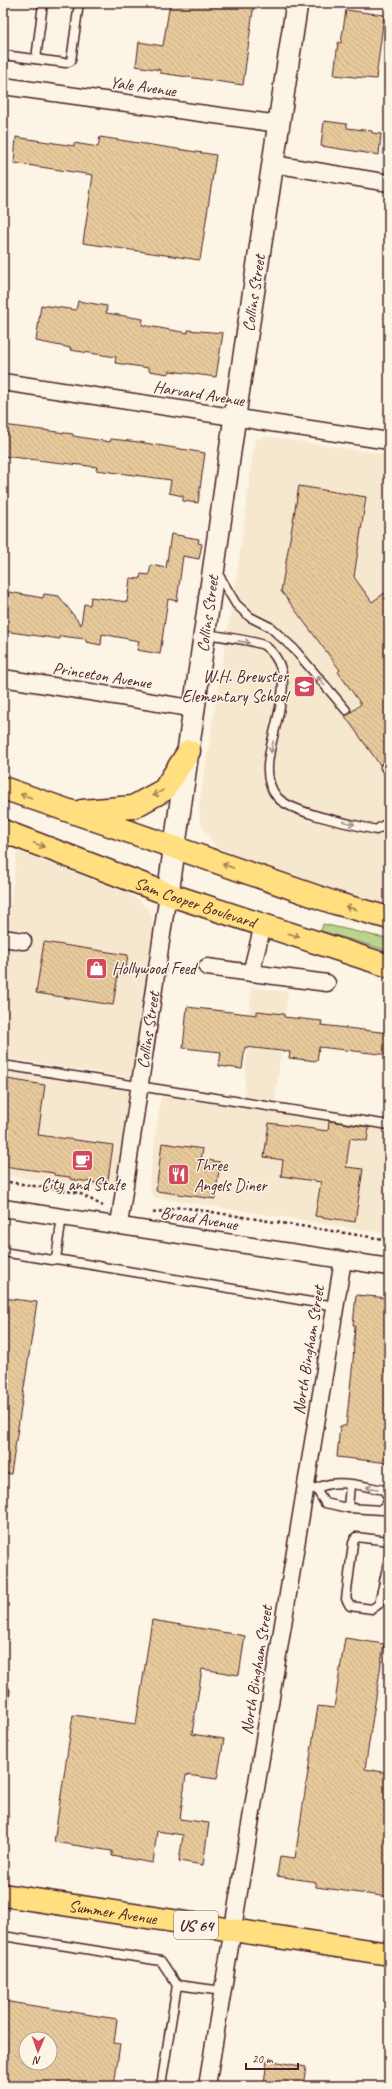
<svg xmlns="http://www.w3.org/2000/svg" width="392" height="2089" font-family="Caveat,sans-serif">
  <defs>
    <pattern id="building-back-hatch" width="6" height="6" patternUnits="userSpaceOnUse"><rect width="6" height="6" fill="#e7ca9b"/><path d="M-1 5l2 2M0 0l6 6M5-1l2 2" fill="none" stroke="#c8ad86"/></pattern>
  </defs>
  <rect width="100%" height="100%" fill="#fcf5e5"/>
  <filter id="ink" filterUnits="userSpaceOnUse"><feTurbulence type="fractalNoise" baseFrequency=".025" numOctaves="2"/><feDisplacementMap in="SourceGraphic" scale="8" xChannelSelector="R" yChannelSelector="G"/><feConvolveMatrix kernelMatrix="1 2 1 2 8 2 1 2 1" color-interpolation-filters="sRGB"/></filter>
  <g filter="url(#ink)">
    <g fill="#f6e8cf">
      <polygon points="265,436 389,455 389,908 247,860 215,846 200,823 199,806 238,566 255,439"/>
      <polygon points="17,851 128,893 141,902 152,914 154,934 153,956 134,1078 3,1058 3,948 5,948"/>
      <polygon points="251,987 288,992 275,1101 244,1096"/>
      <polygon points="3,1070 132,1091 116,1184 111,1191 3,1175"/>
      <polygon points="161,1096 389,1129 389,1234 153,1197 149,1184"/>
    </g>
    <polygon fill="#b9d58d" stroke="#827a5c" points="323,924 389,939 389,951 321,931"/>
    <g fill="url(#building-back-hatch)" stroke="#4a1f2b" fill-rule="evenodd">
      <polygon points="170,3 254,3 243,85 160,73 160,70 136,66 139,42 163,46"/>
      <polygon points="346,10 384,15 376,79 334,75 338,42 341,43"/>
      <polygon points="324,121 347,124 347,128 372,131 372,133 381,134 379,155 321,146"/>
      <polygon points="16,137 74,146 74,143 98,147 100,137 216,155 200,260 83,243 93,175 14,163"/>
      <polygon points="78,301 107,306 106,313 143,319 142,325 188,333 188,330 223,333 216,377 187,373 169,371 169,374 149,371 149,368 115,363 116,357 70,350 71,348 36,341 41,305 76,310"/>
      <polygon points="3,425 73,434 73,436 110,442 111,439 139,442 205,453 198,503 183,501 183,496 169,493 171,480 96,470 97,467 3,456"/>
      <polygon points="299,486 366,497 354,577 372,602 389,590 389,759 380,765 345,716 349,714 361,704 338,672 340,670 281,591"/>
      <polygon points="171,534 199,539 198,543 202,544 199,559 183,556 177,601 168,599 160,654 137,650 139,641 102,634 101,645 86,642 86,639 60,636 60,639 3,631 9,592 43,598 44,594 59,596 81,625 84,604 90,605 91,597 127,602 130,578 140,579 141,574 149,575 151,565 166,568"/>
      <polygon points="44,942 128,955 125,975 118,974 113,1005 36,993"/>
      <polygon points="187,1007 257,1015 257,1011 284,1014 284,1017 322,1021 321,1025 389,1033 389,1055 319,1047 317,1061 289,1058 290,1052 245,1047 242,1069 219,1066 221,1052 183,1048"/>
      <polygon points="7,1079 45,1085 38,1135 113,1145 108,1180 102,1184 70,1179 70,1177 54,1175 54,1173 3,1166 3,1113"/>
      <polygon points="329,1121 369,1127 367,1141 350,1138 346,1167 363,1169 355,1222 315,1216 321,1182 281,1176 283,1160 264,1157 269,1123 328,1131"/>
      <polygon points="162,1143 203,1149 201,1159 220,1162 215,1199 156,1191"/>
      <polygon points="356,1295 389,1298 389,1463 337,1457 340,1426 346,1426 353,1361 355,1325 353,1325"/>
      <polygon points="3,1298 37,1302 11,1474 3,1473"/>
      <polygon points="152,1620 245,1636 239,1675 202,1669 192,1734 224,1739 217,1779 186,1775 180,1819 209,1823 203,1865 179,1861 183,1835 157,1831 153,1863 112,1856 112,1851 54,1842 73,1715 136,1724"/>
      <polygon points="345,1638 384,1644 365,1769 389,1773 389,1897 316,1887 316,1882 277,1876 280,1856 295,1858 318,1706 334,1708"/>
      <path d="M3 2001 117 2019 114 2043 120 2044 114 2086H3ZM26 2039H50V2063H26Z"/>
      <polygon points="267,2060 306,2067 303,2086 278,2086 264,2084"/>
    </g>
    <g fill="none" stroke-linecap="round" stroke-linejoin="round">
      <defs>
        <g id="service">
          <polyline points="3,55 66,63 71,61 79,3"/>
          <polyline points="36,59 43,3"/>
          <polyline points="217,572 236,604 250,617 270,627 294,649 346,710"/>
          <path d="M206 634C217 636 259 641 265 646 314 683 243 761 278 798 294 814 353 824 376 830L389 822"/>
          <polyline points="385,767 389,772"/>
          <polyline points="3,1065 389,1125"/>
          <polyline points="3,1252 52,1260 56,1259 62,1216"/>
          <polyline points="56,1259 335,1306"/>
          <path d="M305 1489C318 1490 318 1486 330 1484 346 1481 367 1487 384 1490L389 1499"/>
          <polyline points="317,1490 325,1503 348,1508 382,1510 389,1501"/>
          <polyline points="348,1508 350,1485"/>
          <polyline points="389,1541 356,1537 353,1543 346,1599 350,1606 372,1609 379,1604 382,1591 389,1592"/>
          <polyline points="382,1591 389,1557"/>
          <polyline points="3,1710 5,1691"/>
          <polyline points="3,1936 161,1961 177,1985"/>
          <polyline points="161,2086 177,1985 223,1991"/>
        </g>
        <g id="minor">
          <polyline points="3,86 279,124"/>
          <polyline points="273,164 389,183"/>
          <polyline points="3,382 389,441"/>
          <polyline points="3,678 196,709"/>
          <polyline points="3,938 23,941"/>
          <polyline points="207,967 327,983"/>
          <polyline points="251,973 263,925"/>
          <polyline points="3,1208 389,1267"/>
          <path id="s1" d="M119 1225 168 894"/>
          <polyline points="207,2086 343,1260"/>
        </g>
        <g id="tertiary">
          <path id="s2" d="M168 894 237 402 297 3"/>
        </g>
        <g id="primary">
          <polyline points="3,788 335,903 389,918"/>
          <polyline points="82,811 133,807 164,790 189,751"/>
          <path id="s3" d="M3 831 168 894 389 966"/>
          <path id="s4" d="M3 1895 389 1954"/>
        </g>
      </defs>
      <use href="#service" stroke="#4a1f2b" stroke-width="11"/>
      <use href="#minor" stroke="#4a1f2b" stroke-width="19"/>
      <use href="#tertiary" stroke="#4a1f2b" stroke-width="24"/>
      <use href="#primary" stroke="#4a1f2b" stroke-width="25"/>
      <g stroke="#4a1f2b" stroke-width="2.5" stroke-dasharray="3 3" stroke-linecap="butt">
        <polyline points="3,1181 79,1193 103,1206"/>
        <polyline points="153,1213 180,1207 389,1240"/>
      </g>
      <use href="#service" stroke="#fcf5e5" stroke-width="8"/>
      <use href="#minor" stroke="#fcf5e5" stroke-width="16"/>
      <use href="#tertiary" stroke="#fcf5e5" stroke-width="21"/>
      <use href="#primary" stroke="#ffdf80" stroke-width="22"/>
    </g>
    <defs><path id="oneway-shaft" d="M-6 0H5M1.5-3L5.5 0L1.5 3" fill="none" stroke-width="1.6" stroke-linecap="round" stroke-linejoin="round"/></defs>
    <g stroke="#a38a88">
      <use href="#oneway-shaft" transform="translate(244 642) rotate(11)"/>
      <use href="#oneway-shaft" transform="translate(321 681) rotate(-130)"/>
      <use href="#oneway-shaft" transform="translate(272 747) rotate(101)"/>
      <use href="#oneway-shaft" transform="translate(349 823) rotate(14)"/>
      <use href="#oneway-shaft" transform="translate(372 1488) rotate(-171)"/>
    </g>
    <g stroke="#a47f56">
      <use href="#oneway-shaft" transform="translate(158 793) rotate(151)"/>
      <use href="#oneway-shaft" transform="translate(26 796) rotate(-162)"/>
      <use href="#oneway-shaft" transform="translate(39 845) rotate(21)"/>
      <use href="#oneway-shaft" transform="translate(228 866) rotate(-161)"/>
      <use href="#oneway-shaft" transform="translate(351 908) rotate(-164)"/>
      <use href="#oneway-shaft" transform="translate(294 935) rotate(18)"/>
    </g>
  </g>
  <defs>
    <symbol id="school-square" viewBox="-11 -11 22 22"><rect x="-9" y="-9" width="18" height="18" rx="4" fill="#d1495b" stroke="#fcf5e5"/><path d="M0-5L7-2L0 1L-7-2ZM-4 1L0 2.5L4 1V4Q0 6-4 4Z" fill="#fff"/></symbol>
    <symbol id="shop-square" viewBox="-11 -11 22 22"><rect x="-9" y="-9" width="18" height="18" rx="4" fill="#d1495b" stroke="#fcf5e5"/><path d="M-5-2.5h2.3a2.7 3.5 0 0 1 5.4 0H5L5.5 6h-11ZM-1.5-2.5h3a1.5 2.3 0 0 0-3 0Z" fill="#fff"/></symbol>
    <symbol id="cafe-square" viewBox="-11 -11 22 22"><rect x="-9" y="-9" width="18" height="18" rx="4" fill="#d1495b" stroke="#fcf5e5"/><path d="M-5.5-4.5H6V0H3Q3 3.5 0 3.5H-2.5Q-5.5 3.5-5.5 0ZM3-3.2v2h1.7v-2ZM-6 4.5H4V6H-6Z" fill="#fff"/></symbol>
    <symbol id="restaurant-square" viewBox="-11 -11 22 22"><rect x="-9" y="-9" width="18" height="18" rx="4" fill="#d1495b" stroke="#fcf5e5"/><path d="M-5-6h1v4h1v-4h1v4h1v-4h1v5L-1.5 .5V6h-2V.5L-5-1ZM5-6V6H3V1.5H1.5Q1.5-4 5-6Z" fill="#fff"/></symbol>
  </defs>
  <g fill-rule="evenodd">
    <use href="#school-square" x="292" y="674" width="25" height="25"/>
    <use href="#shop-square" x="84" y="956" width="25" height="25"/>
    <use href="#cafe-square" x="70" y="1148" width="25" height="25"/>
    <use href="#restaurant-square" x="166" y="1162" width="25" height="25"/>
  </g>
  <g text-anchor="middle" stroke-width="3" stroke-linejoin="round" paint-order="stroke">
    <rect fill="#fcf5e5" stroke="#7f5f63" stroke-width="1" x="174" y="1911" width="44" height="28" rx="3"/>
    <g font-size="16" font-weight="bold" fill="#4a1f2b">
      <text x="196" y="1931">US 64</text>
    </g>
    <g font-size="17" fill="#4a1f2b" stroke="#fcf5e5">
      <text transform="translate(143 86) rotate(8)" y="6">Yale Avenue</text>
      <text dy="6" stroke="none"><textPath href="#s2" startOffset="607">Collins Street</textPath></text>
      <text transform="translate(199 393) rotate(9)" y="6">Harvard Avenue</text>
      <text dy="6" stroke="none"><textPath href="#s2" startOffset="283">Collins Street</textPath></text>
      <text transform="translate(102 675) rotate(9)" y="6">Princeton Avenue</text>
      <text dy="6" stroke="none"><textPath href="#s3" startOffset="205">Sam Cooper Boulevard</textPath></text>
      <text dy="6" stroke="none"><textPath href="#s1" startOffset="197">Collins Street</textPath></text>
      <text transform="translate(199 1218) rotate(9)" y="6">Broad Avenue</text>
      <text transform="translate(308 1350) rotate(-81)" y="6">North Bingham Street</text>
      <text transform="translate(256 1670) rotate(-81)" y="6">North Bingham Street</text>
      <text dy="6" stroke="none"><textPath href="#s4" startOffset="111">Summer Avenue</textPath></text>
    </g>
    <g font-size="17" fill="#4a1f2b" stroke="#fcf5e5" text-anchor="start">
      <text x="288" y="682" text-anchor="end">W.H. Brewster<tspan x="288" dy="20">Elementary School</tspan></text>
      <text x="112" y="974">Hollywood Feed</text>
      <text x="194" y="1171">Three<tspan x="194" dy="20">Angels Diner</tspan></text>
      <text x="83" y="1190" text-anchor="middle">City and State</text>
    </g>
  </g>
  <rect width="392" height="2089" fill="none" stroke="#fcf5e5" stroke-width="16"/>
  <rect x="8" y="8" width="376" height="2073" fill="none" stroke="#4a1f2b" stroke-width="1.5" filter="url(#ink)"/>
  <g transform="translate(38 2051) rotate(182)"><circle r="19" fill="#fcf5e5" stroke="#b59f9b"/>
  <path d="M0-3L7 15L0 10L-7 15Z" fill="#d1495b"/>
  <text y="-6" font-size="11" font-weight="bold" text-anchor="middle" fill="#4a1f2b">N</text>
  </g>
  <path d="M246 2063v6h52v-6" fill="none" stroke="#4a1f2b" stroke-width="2"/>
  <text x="252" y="2063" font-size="12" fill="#4a1f2b" stroke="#fcf5e5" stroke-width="3" paint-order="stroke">20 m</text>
</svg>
